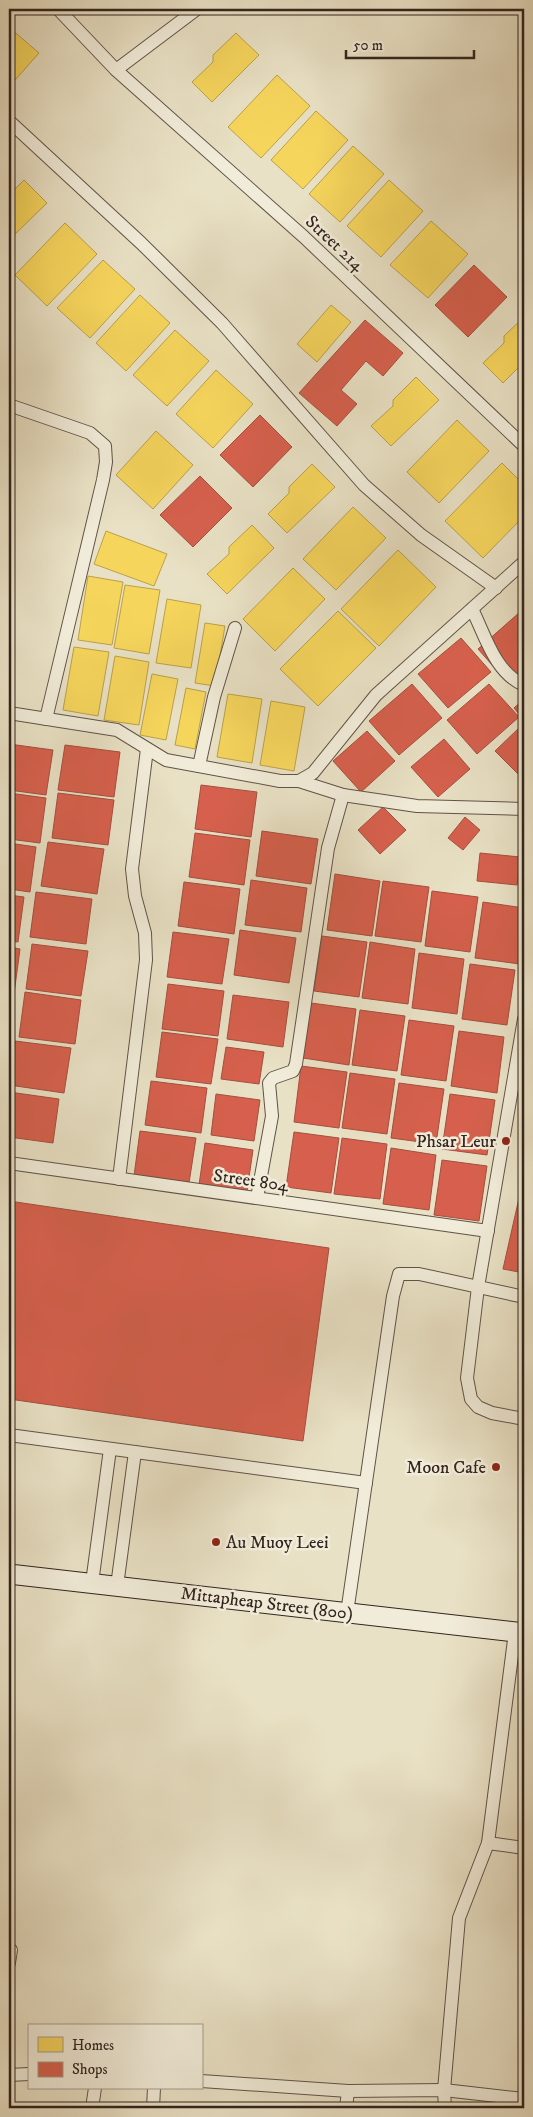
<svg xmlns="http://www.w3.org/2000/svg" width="533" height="2117" font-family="'IM FELL DW Pica',serif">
  <rect width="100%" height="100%" fill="#e9e1c5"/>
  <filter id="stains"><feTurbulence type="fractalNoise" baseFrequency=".004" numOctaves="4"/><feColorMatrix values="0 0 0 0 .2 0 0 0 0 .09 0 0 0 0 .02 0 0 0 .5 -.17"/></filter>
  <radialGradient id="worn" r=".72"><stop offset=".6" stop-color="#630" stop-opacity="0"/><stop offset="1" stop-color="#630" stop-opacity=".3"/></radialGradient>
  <g fill="#f6d55c" stroke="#bba04a">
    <polygon points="10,28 39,53 9,87 9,29"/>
    <polygon points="236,33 259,55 212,102 192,82 213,62 213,55"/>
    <polygon points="277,75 310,106 261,158 228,127"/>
    <polygon points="316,111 348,140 303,189 271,160"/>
    <polygon points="353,146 384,174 340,222 309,194"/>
    <polygon points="24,180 47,203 9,240 9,195"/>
    <polygon points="389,180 423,211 381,257 347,226"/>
    <polygon points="431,221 468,254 428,298 390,265"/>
    <polygon points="65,223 97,254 47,306 15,275"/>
    <polygon points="103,260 135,289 90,338 57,308"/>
    <polygon points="140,295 170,323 126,371 96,343"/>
    <polygon points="331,305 351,322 317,362 297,344"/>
    <polygon points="524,317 524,362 503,383 483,363 504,343 504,336"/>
    <polygon points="175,330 209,361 167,406 133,375"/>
    <polygon points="216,370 253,404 213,448 176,414"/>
    <polygon points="416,377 439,400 391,446 371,426 393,406 393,400"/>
    <polygon points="457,420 489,451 439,503 407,472"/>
    <polygon points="156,431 193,465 153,509 116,475"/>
    <polygon points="502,463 524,485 524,516 483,558 445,521"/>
    <polygon points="312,464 335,487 287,533 268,514 289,493 289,487"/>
    <polygon points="353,507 386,538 336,590 303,559"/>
    <polygon points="252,525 274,548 227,594 207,574 229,554 229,547"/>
    <polygon points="106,531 167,554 154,586 94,564"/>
    <polygon points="398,550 436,587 379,646 341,609"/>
    <polygon points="293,568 325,599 275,651 243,619"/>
    <polygon points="88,576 123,582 112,645 78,640"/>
    <polygon points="125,585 160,590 149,654 114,648"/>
    <polygon points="167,599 201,605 191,668 156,663"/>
    <polygon points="338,611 376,648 318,706 280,669"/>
    <polygon points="205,623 225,626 215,686 195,683"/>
    <polygon points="74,647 109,652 98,716 63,710"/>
    <polygon points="115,656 149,662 139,725 104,720"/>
    <polygon points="152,674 178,679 166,740 140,735"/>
    <polygon points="186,688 206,692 195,749 175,745"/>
    <polygon points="228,694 262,699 252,763 217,757"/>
    <polygon points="271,701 305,707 294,771 260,765"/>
  </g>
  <g fill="#d6604d" stroke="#a54e3f">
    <polygon points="474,265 507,297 468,337 435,305"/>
    <polygon points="365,320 403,353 383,376 366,361 341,390 357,404 337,426 299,393"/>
    <polygon points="260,415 292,447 253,487 220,455"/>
    <polygon points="200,476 232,508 193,547 160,515"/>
    <polygon points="520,612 524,617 524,669 508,683 478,649"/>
    <polygon points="461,638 491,672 448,708 418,674"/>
    <polygon points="412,684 442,718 399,755 369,721"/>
    <polygon points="489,684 519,717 477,754 447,720"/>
    <polygon points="524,699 524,720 514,708"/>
    <polygon points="519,728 524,734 524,780 495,751"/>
    <polygon points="367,731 395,761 361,792 333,761"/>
    <polygon points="444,739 470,769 438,797 411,767"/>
    <polygon points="9,744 53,750 46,795 9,790"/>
    <polygon points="65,745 120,752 114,797 58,790"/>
    <polygon points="201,785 257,792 251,837 195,829"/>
    <polygon points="9,793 46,798 40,843 9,839"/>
    <polygon points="58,793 114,800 108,845 52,838"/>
    <polygon points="383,807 406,830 380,854 358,830"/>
    <polygon points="465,817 480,830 463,850 448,838"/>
    <polygon points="262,831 318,839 311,884 256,876"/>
    <polygon points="195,833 250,840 244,885 189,877"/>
    <polygon points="48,842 104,849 97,894 41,886"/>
    <polygon points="9,843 36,847 30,892 9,889"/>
    <polygon points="480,853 520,857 517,885 477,881"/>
    <polygon points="335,874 380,881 372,936 327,930"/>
    <polygon points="251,880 307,888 301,932 245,925"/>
    <polygon points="383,881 429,887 421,942 375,936"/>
    <polygon points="184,882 240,889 234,934 178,926"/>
    <polygon points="432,891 478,897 470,952 425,946"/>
    <polygon points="36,892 92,899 86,944 30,937"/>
    <polygon points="9,895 24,897 18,942 9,941"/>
    <polygon points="483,902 524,908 524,935 520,964 475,958"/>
    <polygon points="240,930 296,938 289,983 234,975"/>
    <polygon points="173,932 229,939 222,984 167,977"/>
    <polygon points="322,936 367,942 359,997 314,991"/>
    <polygon points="370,942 415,949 408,1004 362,998"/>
    <polygon points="32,944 88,951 81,996 26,989"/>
    <polygon points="9,947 20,949 14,994 9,993"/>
    <polygon points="419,953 464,959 457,1014 412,1008"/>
    <polygon points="470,964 515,970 507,1025 462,1019"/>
    <polygon points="168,984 224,991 218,1036 162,1029"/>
    <polygon points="25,992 81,1000 75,1044 19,1037"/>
    <polygon points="233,995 289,1002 283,1047 227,1039"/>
    <polygon points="9,996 13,997 9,1030"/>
    <polygon points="311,1003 356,1009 349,1065 303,1058"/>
    <polygon points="360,1010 405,1016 397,1071 352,1065"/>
    <polygon points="409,1020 454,1026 446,1081 401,1075"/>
    <polygon points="459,1031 504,1037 497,1093 451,1086"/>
    <polygon points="162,1032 218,1039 211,1084 156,1077"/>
    <polygon points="15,1041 71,1048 64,1093 9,1085"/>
    <polygon points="226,1047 264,1052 259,1084 221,1079"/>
    <polygon points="301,1066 347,1072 339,1128 294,1122"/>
    <polygon points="350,1073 395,1079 387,1134 342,1128"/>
    <polygon points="151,1081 207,1088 201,1133 145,1125"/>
    <polygon points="399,1083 444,1089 436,1144 391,1138"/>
    <polygon points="9,1092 59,1099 53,1143 9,1137"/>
    <polygon points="216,1094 260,1100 254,1141 211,1135"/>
    <polygon points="450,1094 495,1100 487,1155 442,1149"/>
    <polygon points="140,1131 196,1138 189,1183 134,1176"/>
    <polygon points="294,1132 339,1138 331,1193 286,1187"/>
    <polygon points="342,1138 387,1144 380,1199 334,1194"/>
    <polygon points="205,1143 253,1150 247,1191 199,1185"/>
    <polygon points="391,1148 436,1155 429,1210 383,1204"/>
    <polygon points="442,1160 487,1166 479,1221 434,1215"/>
    <polygon points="524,1176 524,1273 503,1269"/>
    <polygon points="9,1201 329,1248 303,1441 9,1399"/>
  </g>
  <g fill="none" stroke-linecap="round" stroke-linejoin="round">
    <defs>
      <g id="street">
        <polyline points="58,9 116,70 304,237 524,446"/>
        <polyline points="116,70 197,9"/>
        <polyline points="9,121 141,243 222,323 364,485 421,535 496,588"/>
        <polyline points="9,405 90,433 105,446 106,462 103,480 46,719"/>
        <path d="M472 609C485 635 495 673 524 685"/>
        <polyline points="9,713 117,730 166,760 280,781 299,781 343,795 328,848 296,1064 293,1071 273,1078 269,1083 272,1116 257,1198"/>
        <polyline points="199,766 214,697 235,628"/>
        <polyline points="299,781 313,773 376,695 524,562"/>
        <polyline points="343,795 417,806 524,809"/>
        <polyline points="524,1019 478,1287 467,1378 471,1399 478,1407 492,1413 524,1419"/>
        <polyline points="9,1163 488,1231"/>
        <polyline points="119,1179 146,960 145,933 135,896 132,869 147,749"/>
        <polyline points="9,1435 366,1483"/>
        <polyline points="92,1583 110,1449"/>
        <polyline points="117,1586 135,1452"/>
        <polyline points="347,1613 393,1296 399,1274 419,1274 524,1297"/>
        <polyline points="488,1843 524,1848"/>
        <polyline points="9,1963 11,1950"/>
        <polyline points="9,2075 29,2074"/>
        <polyline points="201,2081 348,2091 444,2090 524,2099"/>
        <polyline points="92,2108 95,2088"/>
        <polyline points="153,2108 154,2088"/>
        <polyline points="346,2108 348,2091"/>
        <polyline points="445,2108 444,2090 459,1918 488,1843 515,1632"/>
      </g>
      <polyline id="secondary" points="9,1574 524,1633"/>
    </defs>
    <use href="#street" stroke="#605348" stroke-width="14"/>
    <use href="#secondary" stroke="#32241f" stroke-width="21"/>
    <use href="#street" stroke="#f1ecd9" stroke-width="12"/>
    <use href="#secondary" stroke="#f1ecd9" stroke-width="19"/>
  </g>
  <g fill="#8f2418" stroke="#f1ecd9" stroke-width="2">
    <circle cx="506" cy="1141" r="5"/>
    <circle cx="496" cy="1467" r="5"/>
    <circle cx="216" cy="1542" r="5"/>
  </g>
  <g text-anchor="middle" stroke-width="5" stroke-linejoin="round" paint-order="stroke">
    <g font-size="18" fill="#32241f" stroke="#f1ecd9">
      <text transform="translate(335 243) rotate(43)" y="6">Street 214</text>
      <text transform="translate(251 1180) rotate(8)" y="6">Street 804</text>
      <text transform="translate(267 1603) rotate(7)" y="6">Mittapheap Street (800)</text>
    </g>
    <g font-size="18" fill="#32241f" stroke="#f1ecd9" text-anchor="end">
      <text x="496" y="1147">Phsar Leur</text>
      <text x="486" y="1473">Moon Cafe</text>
      <text x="226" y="1548" text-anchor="start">Au Muoy Leei</text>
    </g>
  </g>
  <rect width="533" height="2117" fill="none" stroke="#e9e1c5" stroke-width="30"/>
  <rect x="10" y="10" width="513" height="2097" fill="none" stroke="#32241f" stroke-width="2.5"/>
  <rect x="15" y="15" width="503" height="2087" fill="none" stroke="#32241f"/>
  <rect x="28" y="2024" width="175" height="65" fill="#f1ecd9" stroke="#a59c8f"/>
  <rect x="38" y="2037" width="25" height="15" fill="#f6d55c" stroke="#a59c8f"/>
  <text x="72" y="2050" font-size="15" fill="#32241f">Homes</text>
  <rect x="38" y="2062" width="25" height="15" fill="#d6604d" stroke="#a59c8f"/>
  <text x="72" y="2074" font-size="15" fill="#32241f">Shops</text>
  <path d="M346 50v8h128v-8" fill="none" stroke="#32241f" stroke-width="2.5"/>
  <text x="353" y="50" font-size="15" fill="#32241f" stroke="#f1ecd9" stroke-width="4" paint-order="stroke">50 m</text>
  <rect width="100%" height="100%" filter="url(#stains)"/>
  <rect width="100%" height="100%" fill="url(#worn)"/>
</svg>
